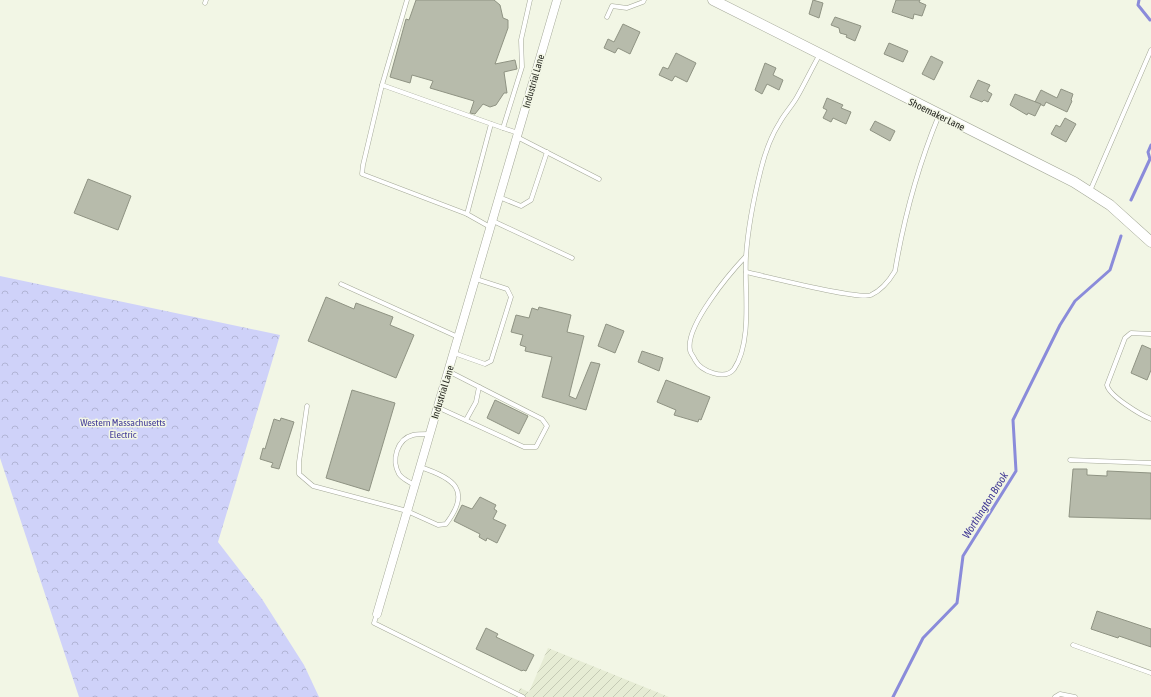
<svg xmlns="http://www.w3.org/2000/svg" width="1151" height="697" font-family="'Asap Condensed',sans-serif">
  <defs>
    <pattern id="industrial-furrows" width="10" height="10" patternUnits="userSpaceOnUse"><rect width="10" height="10" fill="#e6ecd4"/><path d="M-1 1l2-2M0 10L10 0M9 11l2-2" fill="none" stroke="#c5cab5"/></pattern>
    <pattern id="forest-crowns" width="20" height="18" patternUnits="userSpaceOnUse"><rect width="20" height="18" fill="#cfd2f9"/><path d="M2 6a3 3 0 1 1 6 0M12 15a3 3 0 1 1 6 0" fill="none" stroke="#b1b4d5"/></pattern>
  </defs>
  <rect width="100%" height="100%" fill="#f2f6e5"/>
  <polygon fill="url(#industrial-furrows)" points="548,648 669,697 517,697 520,688 529,692"/>
  <polygon fill="url(#forest-crowns)" points="0,276 280,335 218,542 262,599 304,665 319,697 79,697 0,458"/>
  <g fill="none" stroke-linecap="round" stroke-linejoin="round">
    <g stroke="#8a8bda" stroke-width="3">
      <polyline points="1139,0 1138,5 1150,20"/>
      <polyline points="1131,200 1150,159 1148,152 1151,145"/>
      <polyline points="893,697 923,638 957,603 963,556 1016,471 1013,420 1060,325 1075,301 1110,270 1121,236"/>
    </g>
  </g>
  <g fill="#b7bbab" stroke="#8f9383">
    <polygon points="416,0 494,0 500,5 503,18 508,20 508,28 495,64 515,60 517,69 504,72 507,93 504,93 496,105 490,107 483,104 475,114 470,113 474,101 430,88 433,81 412,75 410,83 390,77 406,19 409,20"/>
    <polygon points="813,0 823,3 819,18 809,14"/>
    <polygon points="896,0 920,0 919,2 926,5 922,16 914,14 913,19 892,12"/>
    <polygon points="835,17 861,26 855,41 846,37 847,35 840,33 839,28 831,25"/>
    <polygon points="623,24 640,32 630,54 618,48 615,53 604,48 608,39 614,42"/>
    <polygon points="889,43 908,51 903,62 884,54"/>
    <polygon points="676,53 696,63 687,82 675,76 672,81 659,75 663,67 668,69"/>
    <polygon points="931,56 943,62 934,80 922,74"/>
    <polygon points="765,63 776,68 773,75 783,80 779,90 767,84 762,94 755,90"/>
    <polygon points="978,80 990,85 987,91 992,94 988,102 984,100 982,102 970,97"/>
    <polygon points="1061,89 1073,94 1071,100 1072,101 1067,112 1046,102 1044,106 1035,102 1041,90 1057,98"/>
    <polygon points="1015,94 1041,104 1035,116 1028,113 1027,115 1010,105"/>
    <polygon points="827,98 843,105 841,108 851,112 846,124 833,118 831,122 823,118 827,110 823,108"/>
    <polygon points="1065,118 1076,124 1066,142 1051,134 1056,125 1060,127"/>
    <polygon points="875,121 895,131 890,141 870,130"/>
    <polygon points="88,179 131,196 118,230 74,213"/>
    <polygon points="326,297 354,309 356,303 393,317 390,325 414,335 396,378 308,341"/>
    <polygon points="539,307 571,315 567,332 584,336 569,396 576,399 591,362 600,364 586,410 542,397 552,357 525,351 526,347 520,345 523,335 511,332 516,315 529,318 532,308 538,310"/>
    <polygon points="606,324 624,331 615,353 598,346"/>
    <polygon points="1142,345 1151,349 1151,370 1147,380 1131,373"/>
    <polygon points="642,351 663,358 659,371 638,362"/>
    <polygon points="666,380 710,397 701,420 699,419 698,422 674,415 676,410 657,402"/>
    <polygon points="352,390 395,403 369,491 326,478"/>
    <polygon points="495,400 528,416 519,434 487,418"/>
    <polygon points="281,418 294,422 279,469 271,467 273,463 260,459 263,448 265,449 274,419 280,421"/>
    <polygon points="1073,469 1087,469 1087,475 1107,476 1107,471 1151,473 1151,519 1069,517"/>
    <polygon points="480,497 496,505 494,509 497,511 493,519 506,525 497,543 487,538 486,541 479,537 480,534 454,521 462,505 472,509"/>
    <polygon points="1097,611 1151,629 1151,647 1119,636 1118,638 1091,629"/>
    <polygon points="486,628 498,634 496,637 534,655 526,671 523,670 522,671 476,649"/>
  </g>
  <g fill="none" stroke-linecap="round" stroke-linejoin="round">
    <defs>
      <g id="service">
        <polyline points="205,3 206,0"/>
        <polyline points="607,17 612,6 627,8 643,2 644,0"/>
        <polyline points="382,85 407,0"/>
        <polyline points="518,133 503,128 522,67 521,40 530,0"/>
        <polyline points="517,137 599,179"/>
        <polyline points="1090,191 1151,50"/>
        <polyline points="499,197 521,206 531,200 547,152"/>
        <polyline points="467,214 491,124"/>
        <polyline points="493,221 572,258"/>
        <polyline points="490,227 467,214 362,174 363,165 382,85 503,128"/>
        <path d="M746 256C730 273 685 326 690 350 690 353 694 357 695 360 701 371 725 381 734 369 753 341 744 288 746 256 748 227 754 197 761 169 765 153 771 136 780 122 785 113 792 106 797 97 805 83 812 68 820 54"/>
        <path d="M746 272C765 276 858 300 871 295 882 290 889 281 895 271 904 217 918 166 939 115"/>
        <polyline points="341,284 458,337"/>
        <path d="M1151 334 1131 333 1125 338 1107 385C1109 396 1141 415 1151 419"/>
        <polyline points="454,353 485,364 491,361 511,297 507,289 476,279"/>
        <path d="M307 406 299 462V474L313 486 407 511 438 525 446 524C472 490 454 478 420 467"/>
        <polyline points="437,407 524,447 536,447 547,426 542,419 448,371"/>
        <polyline points="466,420 476,402 479,387"/>
        <polyline points="1070,460 1151,463"/>
        <path d="M414 485C410 482 402 479 399 474 391 460 397 439 413 435 418 434 424 434 429 434"/>
        <polyline points="377,614 374,623 523,697"/>
        <polyline points="1073,645 1151,673"/>
        <polyline points="1055,697 1060,694 1075,697"/>
      </g>
      <polyline id="minor" points="377,614 557,0"/>
      <polyline id="tertiary" points="713,0 1074,182 1110,205 1151,242"/>
    </defs>
    <use href="#service" stroke="#a4a898" stroke-width="5"/>
    <use href="#minor" stroke="#a4a898" stroke-width="9"/>
    <use href="#tertiary" stroke="#a4a898" stroke-width="11"/>
    <use href="#service" stroke="#fff" stroke-width="4"/>
    <use href="#minor" stroke="#fff" stroke-width="8"/>
    <use href="#tertiary" stroke="#fff" stroke-width="10"/>
  </g>
  <g text-anchor="middle" stroke-width="3" stroke-linejoin="round" paint-order="stroke">
    <g font-size="10" fill="#1f201a" stroke="#f2f6e5">
      <text transform="translate(533 81) rotate(-74)" y="4">Industrial Lane</text>
      <text transform="translate(937 114) rotate(26)" y="4">Shoemaker Lane</text>
      <text transform="translate(442 392) rotate(-73)" y="4">Industrial Lane</text>
    </g>
    <g font-size="10" fill="#443d99" stroke="#f2f6e5">
      <text x="123" y="426">Western Massachusetts<tspan x="123" dy="12">Electric</tspan></text>
    </g>
    <g font-size="11" font-style="italic" fill="#413995" stroke="#f2f6e5">
      <text transform="translate(985 505) rotate(-58)" y="4">Worthington Brook</text>
    </g>
  </g>
</svg>
